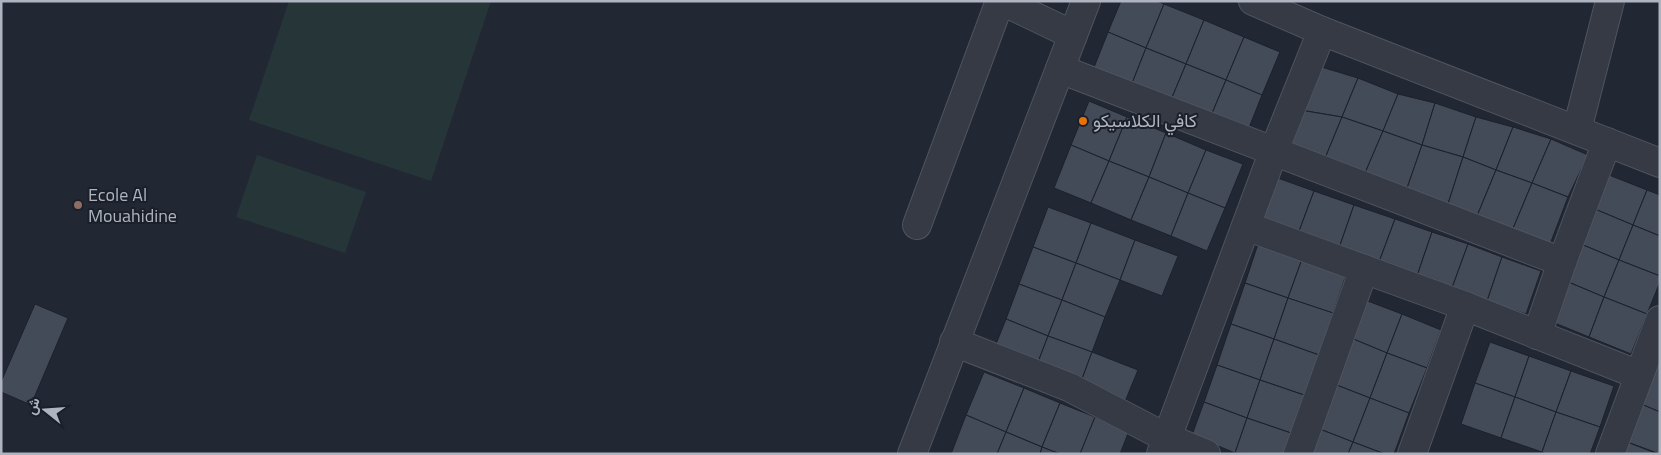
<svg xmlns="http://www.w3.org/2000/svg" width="1661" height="455" font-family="'Titillium Web',Vazirmatn,sans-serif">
  <rect width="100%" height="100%" fill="#222734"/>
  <g fill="#263538">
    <polygon points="289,1 491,1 431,181 249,120"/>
    <polygon points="257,155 366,192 345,253 236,217"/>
  </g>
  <g fill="#434a58" stroke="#1c212b">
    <polygon points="1121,1 1157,1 1164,4 1146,48 1108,32"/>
    <polygon points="1164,4 1204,20 1186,64 1146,48"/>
    <polygon points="1204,20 1244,37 1226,80 1186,64"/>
    <polygon points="1108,32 1146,48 1129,91 1091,75"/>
    <polygon points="1244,37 1280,52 1262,95 1226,80"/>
    <polygon points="1146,48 1186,64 1168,107 1129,91"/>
    <polygon points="1186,64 1226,80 1208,123 1168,107"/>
    <polygon points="1318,66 1358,78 1342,117 1300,110"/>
    <polygon points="1358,78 1398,94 1383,131 1342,117"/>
    <polygon points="1226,80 1262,95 1245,138 1208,123"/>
    <polygon points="1398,94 1435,103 1422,145 1383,131"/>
    <polygon points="1089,101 1127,117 1109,161 1071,145"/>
    <polygon points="1435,103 1476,117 1463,157 1422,145"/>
    <polygon points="1300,110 1342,117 1321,168 1283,153"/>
    <polygon points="1127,117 1166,133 1149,177 1109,161"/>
    <polygon points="1342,117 1383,131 1362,180 1321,168"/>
    <polygon points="1476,117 1513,127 1496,170 1463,157"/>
    <polygon points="1513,127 1551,139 1532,183 1496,170"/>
    <polygon points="1383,131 1422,145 1405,194 1362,180"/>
    <polygon points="1166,133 1206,150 1188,193 1149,177"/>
    <polygon points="1551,139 1588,155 1568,197 1532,183"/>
    <polygon points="1071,145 1109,161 1091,203 1054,188"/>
    <polygon points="1422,145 1463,157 1447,207 1405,194"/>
    <polygon points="1206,150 1243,164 1225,208 1188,193"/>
    <polygon points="1463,157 1496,170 1477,216 1447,207"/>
    <polygon points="1109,161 1149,177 1131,220 1091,203"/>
    <polygon points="1496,170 1532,183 1512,231 1477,216"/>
    <polygon points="1604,173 1647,190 1633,225 1590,207"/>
    <polygon points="1149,177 1188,193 1171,236 1131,220"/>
    <polygon points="1275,177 1314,191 1298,234 1260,221"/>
    <polygon points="1532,183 1568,197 1549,247 1512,231"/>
    <polygon points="1647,190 1660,195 1660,236 1633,225"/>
    <polygon points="1314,191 1354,205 1339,248 1298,234"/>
    <polygon points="1188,193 1225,208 1207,251 1171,236"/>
    <polygon points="1354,205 1395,219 1379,262 1339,248"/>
    <polygon points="1048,207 1091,223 1076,263 1033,247"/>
    <polygon points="1590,207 1633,225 1619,260 1576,242"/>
    <polygon points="1395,219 1432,232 1417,276 1379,262"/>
    <polygon points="1091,223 1135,240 1120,280 1076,263"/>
    <polygon points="1633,225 1660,236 1660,276 1619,260"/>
    <polygon points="1432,232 1468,244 1452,288 1417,276"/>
    <polygon points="1135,240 1178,256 1162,296 1120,280"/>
    <polygon points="1576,242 1619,260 1604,297 1561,279"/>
    <polygon points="1258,244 1302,259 1288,298 1245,283"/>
    <polygon points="1468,244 1502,257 1487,301 1452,288"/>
    <polygon points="1033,247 1076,263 1062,300 1019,284"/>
    <polygon points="1502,257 1541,271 1526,314 1487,301"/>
    <polygon points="1302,259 1346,275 1333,313 1288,298"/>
    <polygon points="1619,260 1660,276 1660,282 1647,314 1604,297"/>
    <polygon points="1076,263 1120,280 1105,317 1062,300"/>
    <polygon points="1561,279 1604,297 1589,337 1545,319"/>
    <polygon points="1245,283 1288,298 1274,339 1231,324"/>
    <polygon points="1019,284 1062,300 1048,336 1006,319"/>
    <polygon points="1604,297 1647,314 1631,354 1589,337"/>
    <polygon points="1288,298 1333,313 1319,355 1274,339"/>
    <polygon points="1062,300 1105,317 1092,352 1048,336"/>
    <polygon points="1365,300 1402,314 1387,353 1351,338"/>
    <polygon points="35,304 68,318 31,405 1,392 1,382"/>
    <polygon points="1402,314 1441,330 1427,368 1387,353"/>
    <polygon points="1006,319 1048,336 1035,370 992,354"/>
    <polygon points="1231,324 1274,339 1260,380 1217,365"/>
    <polygon points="1048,336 1092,352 1079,387 1035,370"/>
    <polygon points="1351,338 1387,353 1370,398 1334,384"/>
    <polygon points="1274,339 1319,355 1304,395 1260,380"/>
    <polygon points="1490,342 1529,356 1515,397 1475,383"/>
    <polygon points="1092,352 1138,370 1124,404 1079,387"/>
    <polygon points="1387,353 1427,368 1409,413 1370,398"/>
    <polygon points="1529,356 1571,371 1556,412 1515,397"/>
    <polygon points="1649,361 1660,365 1660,412 1634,401"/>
    <polygon points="1217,365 1260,380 1247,418 1204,402"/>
    <polygon points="1571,371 1614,386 1600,427 1556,412"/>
    <polygon points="984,372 1024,388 1006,432 966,415"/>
    <polygon points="1260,380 1304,395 1291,433 1247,418"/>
    <polygon points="1475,383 1515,397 1501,438 1461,424"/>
    <polygon points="1334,384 1370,398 1353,442 1317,428"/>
    <polygon points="1024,388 1060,403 1042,447 1006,432"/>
    <polygon points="1515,397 1556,412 1542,452 1501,438"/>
    <polygon points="1370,398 1409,413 1394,454 1385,454 1353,442"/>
    <polygon points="1634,401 1660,412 1660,454 1619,439"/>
    <polygon points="1204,402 1247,418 1235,453 1192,435"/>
    <polygon points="1060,403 1095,417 1080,454 1060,454 1042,447"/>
    <polygon points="1556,412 1600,427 1590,454 1546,454 1542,452"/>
    <polygon points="966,415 1006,432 997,454 951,454"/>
    <polygon points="1095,417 1129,431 1120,454 1080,454"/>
    <polygon points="1247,418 1291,433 1284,454 1235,453"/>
    <polygon points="1317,428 1353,442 1348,454 1307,454"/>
    <polygon points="1006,432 1042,447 1040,454 997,454"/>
    <polygon points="1619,439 1658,454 1613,454"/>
    <polygon points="1353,442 1385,454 1348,454"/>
    <polygon points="1042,447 1060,454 1040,454"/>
  </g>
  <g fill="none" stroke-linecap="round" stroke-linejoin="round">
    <defs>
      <g id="minor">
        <polyline points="1002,1 1073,35"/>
        <polyline points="1253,1 1322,31 1660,163"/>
        <path d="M1060 69C1227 133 1394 198 1562 262"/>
        <polyline points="1577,130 1610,1"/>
        <polyline points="917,225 1000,1"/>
        <polyline points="1246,226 1465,306 1639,375"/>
        <polyline points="1537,335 1562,262 1607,142"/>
        <polyline points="954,342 1069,387 1167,438 1206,454"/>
        <polyline points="912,454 1086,1"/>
        <polyline points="1161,454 1273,153 1322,31"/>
        <polyline points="1298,454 1364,269"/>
        <polyline points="1412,454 1465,306"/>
        <polyline points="1610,454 1660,320"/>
      </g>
    </defs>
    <use href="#minor" stroke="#4f545f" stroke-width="30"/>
    <use href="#minor" stroke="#353a45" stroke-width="28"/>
  </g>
  <circle fill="#e8710a" stroke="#1a1f29" stroke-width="2" cx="1083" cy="121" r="5"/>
  <circle fill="#8d6e63" stroke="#1a1f29" stroke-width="2" cx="78" cy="205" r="5"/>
  <g text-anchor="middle" stroke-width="4" stroke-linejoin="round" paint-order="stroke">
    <g font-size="18" fill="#afb4c1" stroke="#1a1f29" text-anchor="start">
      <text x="1093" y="127">كافي الكلاسيكو</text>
      <text x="88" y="201">Ecole Al<tspan x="88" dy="21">Mouahidine</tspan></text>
    </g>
  </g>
  <rect width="1661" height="455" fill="none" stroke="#afb4c1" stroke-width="5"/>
  <g transform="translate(45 410) rotate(287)" stroke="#1a1f29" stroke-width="4" paint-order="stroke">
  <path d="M0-4L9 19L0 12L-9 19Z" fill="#afb4c1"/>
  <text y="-8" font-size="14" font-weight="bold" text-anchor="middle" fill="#afb4c1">ش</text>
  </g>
</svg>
